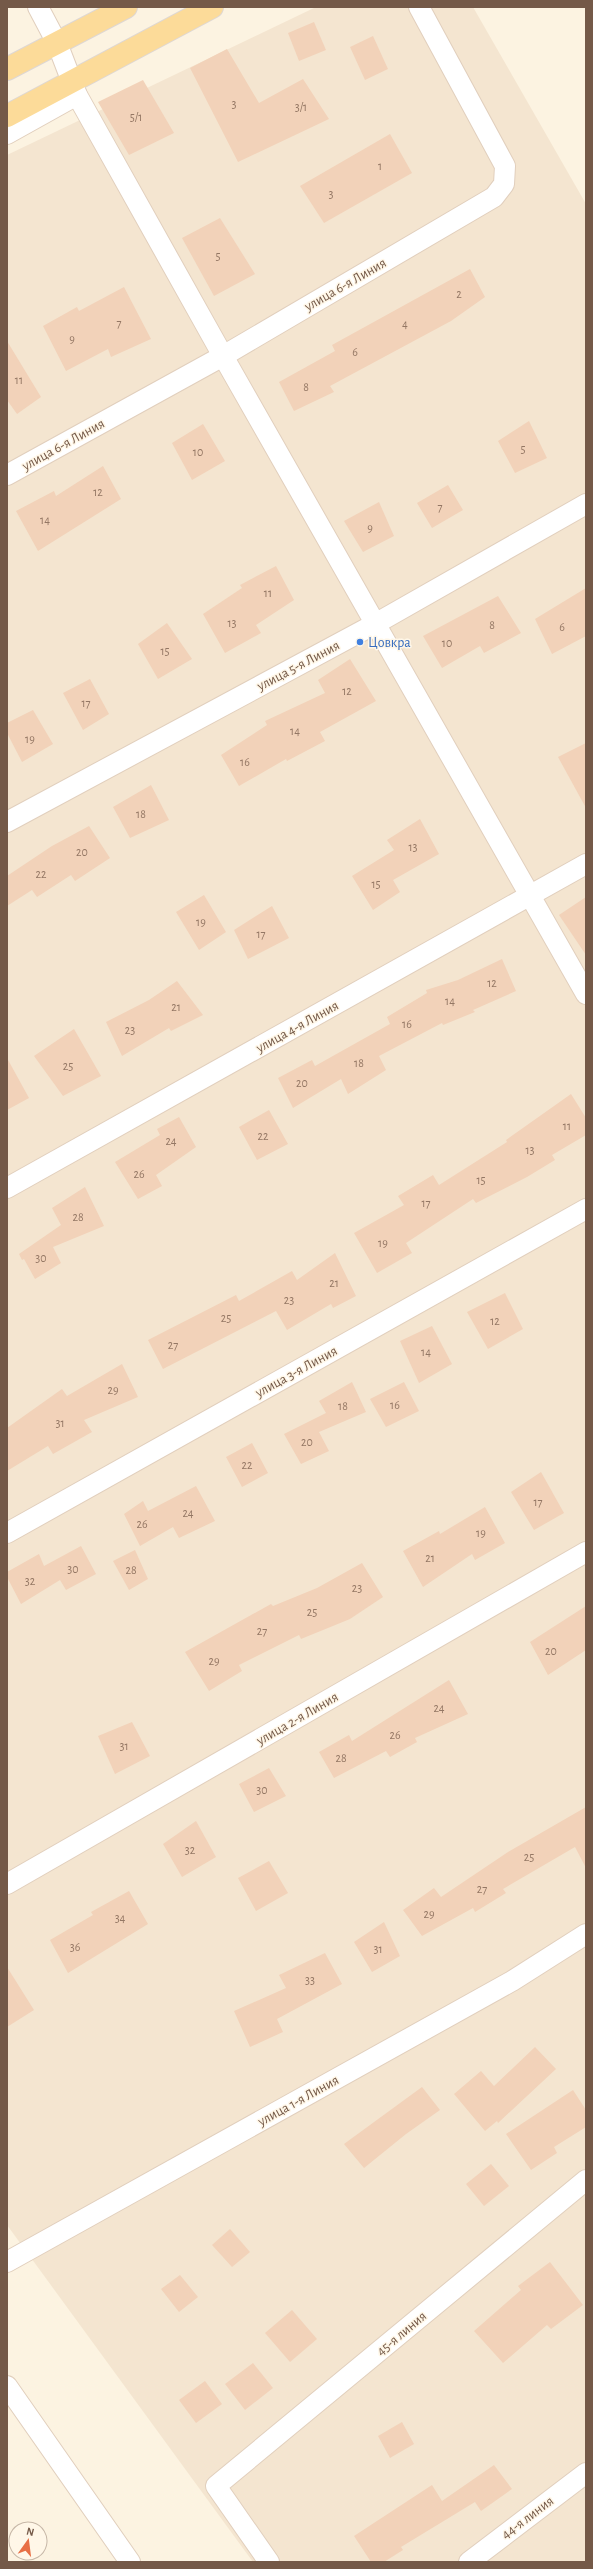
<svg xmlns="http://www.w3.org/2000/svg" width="593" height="2569" font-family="'Alegreya Sans',sans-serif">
  <rect width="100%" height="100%" fill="#fcf3e1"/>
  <polygon fill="#f4e5d0" points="316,7 473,7 586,204 586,2562 253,2562 7,2225 7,155"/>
  <g fill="#f2d2b9">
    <polygon points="314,22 326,50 299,61 288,33"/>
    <polygon points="373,36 388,69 365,80 350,47"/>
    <polygon points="227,49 259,103 303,79 329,119 238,162 190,68"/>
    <polygon points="143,80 174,133 129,155 98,102"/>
    <polygon points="390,134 412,173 324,223 300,186"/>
    <polygon points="220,218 255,274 214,296 182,238"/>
    <polygon points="470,269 485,297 451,321 330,386 334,392 294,411 279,382 335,351 332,345"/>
    <polygon points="124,287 151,339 111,357 108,349 66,371 43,326 77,307 79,311"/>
    <polygon points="7,341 41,397 17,414 7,400"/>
    <polygon points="529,421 547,458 515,473 498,441"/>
    <polygon points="203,424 225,461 192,480 172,443"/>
    <polygon points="103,466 121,499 38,551 16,511 54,491 56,496"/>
    <polygon points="448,485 463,510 432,528 417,503"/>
    <polygon points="379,502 394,536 363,552 344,521"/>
    <polygon points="276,566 294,600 256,625 261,633 225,653 203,614 242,588 240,585"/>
    <polygon points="586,588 586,636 552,654 535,619"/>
    <polygon points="498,596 521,633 484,653 480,646 442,668 423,636"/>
    <polygon points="167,623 192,659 158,679 138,644"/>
    <polygon points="350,659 376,701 320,732 325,741 287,761 286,759 239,786 221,755 267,725 265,721 325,693 318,680"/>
    <polygon points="90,679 109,714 83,730 63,693"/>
    <polygon points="33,710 53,744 22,762 7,733 7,723"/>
    <polygon points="586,743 586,808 558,757"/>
    <polygon points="151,785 169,820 130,838 113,807"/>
    <polygon points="420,819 439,854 393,880 400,892 373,910 352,876 394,850 387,840"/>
    <polygon points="89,826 110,858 75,881 71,875 37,897 32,890 7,906 7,876 52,846"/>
    <polygon points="204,895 226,932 199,950 176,912"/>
    <polygon points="586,897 586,955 559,915"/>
    <polygon points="272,906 289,938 248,959 234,930"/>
    <polygon points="502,959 516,991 473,1010 475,1012 443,1025 442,1023 379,1056 386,1070 348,1094 341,1079 293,1108 278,1078 312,1060 315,1066 390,1024 387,1017 427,993 426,990 458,980"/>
    <polygon points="177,981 203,1015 171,1031 169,1028 122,1056 106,1022 149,1000"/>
    <polygon points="74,1029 101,1076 63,1096 34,1056"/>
    <polygon points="7,1058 29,1098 7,1110"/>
    <polygon points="571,1094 586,1118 586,1135 552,1155 555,1160 527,1177 476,1203 473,1199 406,1243 412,1253 377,1273 354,1233 404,1205 398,1196 433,1175 439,1185 507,1142 506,1140"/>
    <polygon points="269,1110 288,1144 257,1160 239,1127"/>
    <polygon points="179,1117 196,1147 156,1175 162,1186 138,1199 115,1162 160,1135 157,1129"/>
    <polygon points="85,1187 104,1226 53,1247 61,1263 35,1279 24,1259 22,1260 19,1254 61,1225 52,1208"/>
    <polygon points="335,1253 356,1296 333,1308 331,1304 287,1330 276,1311 163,1369 148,1340 236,1295 239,1301 292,1271 297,1280"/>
    <polygon points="505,1293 523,1329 488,1349 467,1312"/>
    <polygon points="432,1326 452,1364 419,1383 400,1341"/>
    <polygon points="122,1364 138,1397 84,1420 92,1432 53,1454 48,1446 7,1471 7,1428 62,1389 67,1396"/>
    <polygon points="352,1382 366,1412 319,1432 329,1451 301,1464 284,1434 326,1413 319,1401"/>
    <polygon points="404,1382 419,1411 386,1427 370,1399"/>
    <polygon points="252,1443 268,1473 242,1487 226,1457"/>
    <polygon points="541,1472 564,1513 534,1530 511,1492"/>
    <polygon points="196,1486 215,1521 179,1538 173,1527 140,1546 124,1514 143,1501 148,1511"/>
    <polygon points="485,1507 505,1543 475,1560 472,1554 423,1587 403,1551 439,1531 440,1534"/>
    <polygon points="81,1546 96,1574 66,1590 60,1580 21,1604 7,1577 7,1572 39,1554 44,1566"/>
    <polygon points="135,1550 148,1579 129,1590 113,1561"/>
    <polygon points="362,1563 383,1597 350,1619 301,1639 299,1635 239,1665 242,1671 209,1691 185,1652 271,1604 273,1606 317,1588"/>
    <polygon points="586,1606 586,1650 548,1675 530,1642"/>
    <polygon points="449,1680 468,1714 415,1738 417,1742 390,1757 386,1751 334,1778 319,1752 349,1735 352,1741"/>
    <polygon points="132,1722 150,1756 115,1774 98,1736"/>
    <polygon points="269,1768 286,1796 254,1812 239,1784"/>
    <polygon points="586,1807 586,1868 575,1847 503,1889 506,1893 475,1912 473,1908 422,1936 403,1910 434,1888 441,1897 508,1852"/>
    <polygon points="196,1821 216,1857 182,1877 163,1844"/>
    <polygon points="269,1861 288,1893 256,1911 238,1878"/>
    <polygon points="129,1891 148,1924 68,1973 50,1940 93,1915 91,1912"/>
    <polygon points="384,1922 400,1956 372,1972 354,1942"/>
    <polygon points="325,1953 342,1984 277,2019 283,2032 250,2047 234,2011 286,1988 279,1975"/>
    <polygon points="7,1967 34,2010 7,2027"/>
    <polygon points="535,2047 556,2069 498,2123 497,2121 485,2131 454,2094 481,2071 494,2086"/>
    <polygon points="422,2087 440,2110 406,2134 364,2168 344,2144"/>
    <polygon points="573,2090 586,2110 586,2127 554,2147 557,2153 531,2170 506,2134"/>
    <polygon points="491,2164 509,2186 484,2206 466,2184"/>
    <polygon points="230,2229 250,2252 232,2267 212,2245"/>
    <polygon points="550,2262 583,2305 551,2329 547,2325 503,2363 474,2331 521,2290 518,2286"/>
    <polygon points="180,2275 198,2297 179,2312 161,2289"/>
    <polygon points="292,2310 317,2339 290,2362 265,2333"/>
    <polygon points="253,2363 273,2388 245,2410 225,2384"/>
    <polygon points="205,2381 222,2404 196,2423 179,2400"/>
    <polygon points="402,2422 414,2444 390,2458 378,2436"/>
    <polygon points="494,2465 512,2489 481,2511 475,2502 401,2547 403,2550 384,2562 371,2562 354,2536 432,2485 442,2501"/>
  </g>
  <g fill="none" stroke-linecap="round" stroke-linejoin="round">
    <defs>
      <g id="minor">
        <polyline points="38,7 57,43 77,95 223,356 586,994"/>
        <polyline points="7,134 77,95"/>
        <polyline points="7,475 223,356 494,197 504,184 505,166 419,7"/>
        <polyline points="7,822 375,624 586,504"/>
        <polyline points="7,1188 586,864"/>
        <polyline points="7,1533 586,1209"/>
        <polyline points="7,1884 586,1552"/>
        <polyline points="7,2262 512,1981 586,1934"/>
        <polyline points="7,2386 130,2562"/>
        <polyline points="269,2562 216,2486 586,2180"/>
        <polyline points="469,2562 586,2473"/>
      </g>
      <g id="primary">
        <polyline points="7,69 126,7"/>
        <polyline points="7,116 212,7"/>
      </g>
    </defs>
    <use href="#minor" stroke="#e1cfbd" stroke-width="22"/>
    <use href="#primary" stroke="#ded7d3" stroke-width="24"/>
    <use href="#minor" stroke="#fff" stroke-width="20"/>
    <use href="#primary" stroke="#fcdb99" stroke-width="22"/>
  </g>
  <circle fill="#3f7fe0" stroke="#fff7e8" stroke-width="1.5" cx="360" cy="642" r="4"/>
  <g text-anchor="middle" stroke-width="3" stroke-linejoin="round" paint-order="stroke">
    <g font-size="12" fill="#947764">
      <text x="234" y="108">3</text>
      <text x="301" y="111">3/1</text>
      <text x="136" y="121">5/1</text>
      <text x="380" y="170">1</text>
      <text x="331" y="198">3</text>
      <text x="218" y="260">5</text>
      <text x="459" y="298">2</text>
      <text x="119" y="327">7</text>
      <text x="405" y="328">4</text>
      <text x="72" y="343">9</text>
      <text x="355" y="356">6</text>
      <text x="19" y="384">11</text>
      <text x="306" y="391">8</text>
      <text x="523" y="453">5</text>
      <text x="198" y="456">10</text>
      <text x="98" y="496">12</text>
      <text x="440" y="511">7</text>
      <text x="45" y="524">14</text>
      <text x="370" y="532">9</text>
      <text x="268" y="597">11</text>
      <text x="232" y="627">13</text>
      <text x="492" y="629">8</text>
      <text x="562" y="631">6</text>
      <text x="447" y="647">10</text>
      <text x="165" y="655">15</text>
      <text x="347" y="695">12</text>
      <text x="86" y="707">17</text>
      <text x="295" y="735">14</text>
      <text x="30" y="743">19</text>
      <text x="245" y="766">16</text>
      <text x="141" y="818">18</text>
      <text x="413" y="851">13</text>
      <text x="82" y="856">20</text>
      <text x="41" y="878">22</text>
      <text x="376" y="888">15</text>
      <text x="201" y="926">19</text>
      <text x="261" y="938">17</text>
      <text x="492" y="987">12</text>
      <text x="450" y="1005">14</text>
      <text x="176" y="1011">21</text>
      <text x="407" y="1028">16</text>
      <text x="130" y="1034">23</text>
      <text x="359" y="1067">18</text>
      <text x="68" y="1070">25</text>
      <text x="302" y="1087">20</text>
      <text x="567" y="1130">11</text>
      <text x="263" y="1140">22</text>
      <text x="171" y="1145">24</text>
      <text x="530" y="1154">13</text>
      <text x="139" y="1178">26</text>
      <text x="481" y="1184">15</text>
      <text x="426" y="1207">17</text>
      <text x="78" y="1221">28</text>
      <text x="383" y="1247">19</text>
      <text x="41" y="1262">30</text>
      <text x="334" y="1287">21</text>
      <text x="289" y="1304">23</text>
      <text x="226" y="1322">25</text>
      <text x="495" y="1325">12</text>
      <text x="173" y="1349">27</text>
      <text x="426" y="1356">14</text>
      <text x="113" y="1394">29</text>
      <text x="395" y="1409">16</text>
      <text x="343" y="1410">18</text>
      <text x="60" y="1427">31</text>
      <text x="307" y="1446">20</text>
      <text x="247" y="1469">22</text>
      <text x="538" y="1506">17</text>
      <text x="188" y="1517">24</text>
      <text x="142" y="1528">26</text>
      <text x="481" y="1537">19</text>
      <text x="430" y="1562">21</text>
      <text x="73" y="1573">30</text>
      <text x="131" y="1574">28</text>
      <text x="30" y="1585">32</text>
      <text x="357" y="1592">23</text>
      <text x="312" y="1616">25</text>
      <text x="262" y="1635">27</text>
      <text x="551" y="1655">20</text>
      <text x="214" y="1665">29</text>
      <text x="439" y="1712">24</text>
      <text x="395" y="1739">26</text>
      <text x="124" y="1750">31</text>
      <text x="341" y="1762">28</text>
      <text x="262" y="1794">30</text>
      <text x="190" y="1854">32</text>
      <text x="529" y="1861">25</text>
      <text x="482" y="1893">27</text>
      <text x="429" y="1918">29</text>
      <text x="120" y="1922">34</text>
      <text x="75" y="1951">36</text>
      <text x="378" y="1953">31</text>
      <text x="310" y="1984">33</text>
    </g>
    <g font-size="14" fill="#745948" stroke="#fff7e8">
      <text transform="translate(345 284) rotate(-30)" y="5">улица 6-я Линия</text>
      <text transform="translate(63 444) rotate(-29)" y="5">улица 6-я Линия</text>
      <text transform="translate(298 665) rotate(-28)" y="5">улица 5-я Линия</text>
      <text transform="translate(297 1026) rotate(-29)" y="5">улица 4-я Линия</text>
      <text transform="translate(296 1371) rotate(-29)" y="5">улица 3-я Линия</text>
      <text transform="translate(297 1718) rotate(-30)" y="5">улица 2-я Линия</text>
      <text transform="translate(298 2100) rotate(-29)" y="5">улица 1-я Линия</text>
      <text transform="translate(401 2333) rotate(-40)" y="5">45-я линия</text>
      <text transform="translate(527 2517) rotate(-37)" y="5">44-я линия</text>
    </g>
    <g font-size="14" fill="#366cbe" stroke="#fff7e8" text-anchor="start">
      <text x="368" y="647">Цовкра</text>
    </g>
  </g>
  <rect width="593" height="2569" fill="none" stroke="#745948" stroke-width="16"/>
  <g transform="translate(28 2541) rotate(14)"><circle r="19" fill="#fff7e8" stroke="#c7b8a8"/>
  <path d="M0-3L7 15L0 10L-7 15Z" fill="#e86f44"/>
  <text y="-6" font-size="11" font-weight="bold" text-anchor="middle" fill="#745948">N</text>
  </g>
</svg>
